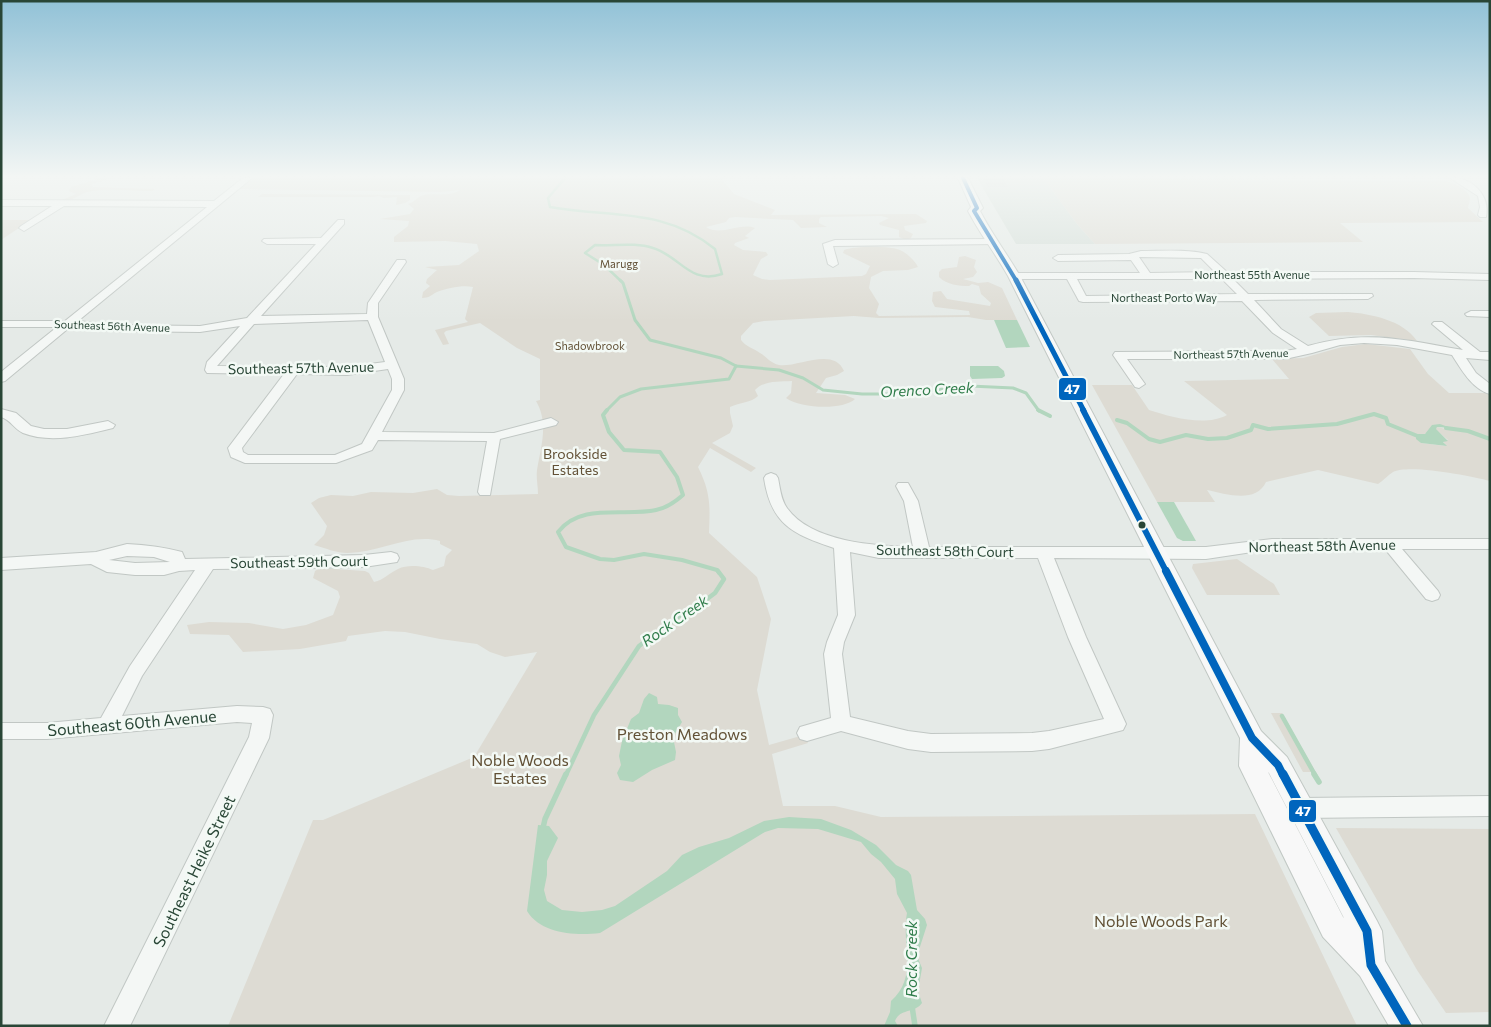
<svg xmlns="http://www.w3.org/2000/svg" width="1491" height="1027" font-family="Commissioner,sans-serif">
  <rect width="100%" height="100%" fill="#e5eae7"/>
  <polygon fill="#d3ddd7" points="977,178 1043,178 1077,224 1095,244 1016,244"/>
  <g fill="#dddbd3" fill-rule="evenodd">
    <path d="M101 178H111L92 184 93 187 155 189 153 191C133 191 112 188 92 191 81 192 74 202 62 200L76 194 69 191 71 187Z"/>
    <path d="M251 178H721L734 194 775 210 771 215 916 214 927 221 926 223 904 226 905 230 913 234 911 238 906 240 899 237V230L880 225 879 223 889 218 881 216 821 217 819 219V223L827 227 801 228 793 220 735 217 729 218 726 222 706 227C721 237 739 222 755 228L745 236 749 238 735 243 734 245 743 250 766 252 768 255 761 259 753 275 762 279 770 280 862 276 866 274 870 266 843 253 844 250C854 246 892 245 902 251 908 254 915 261 918 267L908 270 883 271 871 277 869 288 879 304 876 313 879 316 970 315 969 311 935 307 932 301 933 292 941 291 947 299 990 306 991 303 981 294 979 286 972 284 969 286C959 286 947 285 939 277V272L942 269 957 267 959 257 965 256 976 260 974 267 977 272 973 277 963 279 978 283 988 282 1002 288 1017 320H986L968 317 879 318 854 316 764 321 753 323 741 336V340C746 347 753 348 760 353 767 357 770 363 779 365 796 368 834 346 844 371L837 375 826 378 816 393 845 395 855 399C842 411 800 408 786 398L791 393 792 381C778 382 765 380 755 390L758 396C751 403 740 402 730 407V413L733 426 730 433 712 443 756 468 751 472 710 448 698 467C711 493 710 506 709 533L757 577 771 619 757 690 769 745 804 735 808 743 772 754 783 806H835L881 817 1255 814 1357 1026H228L313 820H323L474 757 537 652 505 657 490 652 477 644 440 639 405 632 385 631 348 636 346 641 300 649 243 652 229 635 190 634 187 625 209 622 249 623 283 629 306 625 333 615 340 597 338 591 313 578 315 571 320 568 365 571 369 573 374 582C384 580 389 573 398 569 408 564 424 566 433 570L444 566 446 556 452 550 440 544V541C409 533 379 553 348 553 336 553 325 548 314 545L324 535 327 526 311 503 319 498 331 495 353 496 371 492 413 493 437 489 447 495 459 496 538 494C538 486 536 478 537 470 541 446 549 423 536 401L540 400V359L517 348 480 323 446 331 444 333 449 344 443 345 435 330 468 322 465 319 473 287C462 285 448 288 437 292 431 295 429 298 422 298L423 292 430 286 426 283 427 279 437 270 425 267 459 265 479 251 477 244 445 241 394 242V237L408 226 409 221 380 219 410 214 414 209 408 204C417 201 416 197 424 195 436 193 451 197 460 190L441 192 238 189Z"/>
    <path d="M1043 178 1446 181C1454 183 1470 190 1470 199 1470 202 1468 205 1468 208L1483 222 1340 223 1363 242 1095 244 1077 224Z"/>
    <polygon points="262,194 410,195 410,200 405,203 396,205 397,197 384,198 379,196 373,197 258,197"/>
    <polygon points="1,220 31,220 1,240"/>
    <path d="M1348 312C1371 314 1403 320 1417 341L1371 335 1329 336 1309 317 1316 313Z"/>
    <path d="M1366 344 1410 349 1428 374 1449 393H1486L1490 395V481C1470 476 1410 464 1393 472 1388 475 1383 481 1378 484L1318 470 1266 482C1256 504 1226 494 1207 490L1215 502H1157L1092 385H1132L1149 410C1171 417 1205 427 1227 415L1184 381 1289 379 1272 359 1303 358 1342 347ZM1440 424 1446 429 1437 427 1435 429 1448 440 1443 441 1446 446 1421 443 1416 434H1425Z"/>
    <polygon points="1237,559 1274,584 1280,595 1207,595 1192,568 1193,564"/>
    <polygon points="1271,713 1282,713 1322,783 1318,783 1312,772 1303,772"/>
    <polygon points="1336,828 1490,829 1490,1012 1446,1013 1417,970"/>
  </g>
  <g fill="#b2d6be">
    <polygon points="994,320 1017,320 1030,347 1006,348"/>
    <polygon points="970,366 998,366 1004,371 1005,376 1002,378 972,379 970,376"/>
    <polygon points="1440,424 1451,428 1437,427 1436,429 1448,441 1443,442 1447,446 1421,443 1416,439 1416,434 1425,434 1432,425"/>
    <polygon points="1157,502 1174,502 1196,541 1183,541 1177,538"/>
    <polygon points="649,693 657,697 658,704 669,705 678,708 678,715 682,722 673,737 676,752 675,760 652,770 633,782 620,780 617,773 621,765 619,756 622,741 631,719 639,713 644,699"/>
    <path d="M789 817 821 819 851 830 876 845 896 865 908 871 911 875 917 910 925 919 927 925 917 956 922 968 918 991 922 1003C914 1014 900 1008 895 1021L898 1026H884L890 1012 891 1001C919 976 901 945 907 913L897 894 895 879 881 862 871 854 861 842 818 829 778 828 765 832 600 933C576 936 541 934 527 911L538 825 549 826 558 838 547 861V875L544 890 547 901 562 910 582 912 602 910 615 906 667 871 682 855 699 847 729 838 764 821Z"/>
  </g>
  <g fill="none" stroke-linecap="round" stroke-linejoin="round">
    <path stroke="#b2d6be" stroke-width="2.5" d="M565 178 548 198 550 207C611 218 663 207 715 249L722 274C690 285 680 256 653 248 635 242 614 246 595 245L585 253 604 265 622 282"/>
    <g stroke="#b2d6be" stroke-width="3">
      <polyline points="620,280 623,283 635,320 650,340 721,358 736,366"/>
      <polyline points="736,366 779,370 803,378 823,390 862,394 899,394 970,386 1013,388 1026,393 1039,411"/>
      <polyline points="606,411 620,397 641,389 729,379 736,366"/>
    </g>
    <g stroke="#b2d6be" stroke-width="4">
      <path d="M607 410 603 415 609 432 624 450 660 452 677 477 683 495C675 502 667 508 656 510 624 517 581 502 558 532L566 547 600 559 614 560 644 554 682 560 717 570 719 573"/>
      <polyline points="1038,410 1050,416"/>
      <polyline points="1117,420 1127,423 1149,439 1160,442 1186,435 1208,439 1227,438 1251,430 1253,425 1268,429 1337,424 1374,414 1386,418 1388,424 1420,437"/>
      <polyline points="1446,428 1468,431 1490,439"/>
    </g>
    <g stroke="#b2d6be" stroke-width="4.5">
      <polyline points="1282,716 1315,775"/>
      <polyline points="566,775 594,715 639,646 686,611 699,605 715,593 724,579 718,571"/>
    </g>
    <g stroke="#b2d6be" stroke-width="5.5">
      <polyline points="1314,774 1319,782"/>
      <polyline points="543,828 545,819 566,774"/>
      <polyline points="912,1006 915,1026"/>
    </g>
  </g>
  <polygon fill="#cdd3cf" points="983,178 1002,178 1008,187 988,187"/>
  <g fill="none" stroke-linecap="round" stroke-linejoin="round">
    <defs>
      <g id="minor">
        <path d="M243 178H252L78 321 112 325 200 326 247 318 316 244H267L262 241 264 239 321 238 338 220H344V224L261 316 367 314 368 303 397 260H405L406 262 378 303V317L404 379V390L382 432 494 433 551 418 558 422 556 425 500 439 490 495H480L478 492 487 441 378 440 372 450 336 463H245L231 457 228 448 284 374 207 373 205 370 207 362 240 326 200 332 112 331 70 327 5 381 1 382V372L57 327H1V321H65L207 207 64 206 24 231 19 228 21 226 52 206H1V200L214 201ZM368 320 385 362 347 367 217 366 254 324ZM388 369 392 379V390L362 444 335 455H248L243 452 242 448 297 374 347 375Z"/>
        <path d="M1450 178C1470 176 1491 195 1486 217H1480L1478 215 1480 207 1478 196Z"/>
        <polygon points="994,239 997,240 997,244 833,246 838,264 833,267 828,264 823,244 835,240"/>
        <path d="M1141 251C1163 251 1186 249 1207 254L1227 272H1414L1490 274V280L1414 278 1233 279 1248 294H1372L1373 296 1368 299 1254 300 1281 329 1308 346C1367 329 1405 340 1463 350L1432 324 1434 322H1442L1480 352H1490V360L1466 358 1476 373 1490 384V394C1472 389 1461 369 1452 355L1397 345 1364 343 1340 345 1312 353 1285 359H1127L1145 384 1139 388 1135 387 1113 355 1115 352 1285 351 1297 349 1273 333 1242 301 1083 302 1079 301 1067 279H1014L1009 276 1014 273H1140L1131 260 1058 261 1053 258 1058 255 1129 254ZM1139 257 1201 258 1215 272 1150 273ZM1077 279H1222L1237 294 1086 296Z"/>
        <polygon points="1471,311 1490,311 1490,317 1467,316 1465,314"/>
        <path d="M1 409 16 413 31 426 44 429H67L108 421 115 425 113 428C85 435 51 444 23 433 14 429 11 420 1 417Z"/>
        <path d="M771 473 776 475 778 478C780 488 781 500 787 508 811 542 875 546 913 547L904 501 896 486 898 483H908L918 501 929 547H1206L1272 539H1490V549H1402L1438 591 1440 595 1438 599 1432 601 1426 599 1385 549H1272L1206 559 1054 558 1086 637 1126 724 1123 730 1049 749 1032 751 931 752 908 749 841 731 807 741 800 739 797 733 800 727 831 718 824 654 827 642 838 615 834 548C792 534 771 524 764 478L766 475ZM850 552 879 558H1038L1068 637 1104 719 1049 731 1032 733 931 734 908 731 850 717 842 654 844 642 855 615Z"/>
        <path d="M127 544C146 545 163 547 182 552L185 559 364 555 391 552 397 554 399 558 397 562 364 567 213 569 142 676 122 716 237 706 263 707 270 709 273 715 269 738 130 1026H104L249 737 252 723 237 722 47 739H1V723H47L101 718 130 666 195 570 179 571 164 575H135L107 572 91 564 1 570V558L96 552ZM127 556 154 557 170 562 135 563 109 560Z"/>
        <polygon points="1490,796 1490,816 1300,818 1293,815 1290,808 1293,801 1300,798"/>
      </g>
      <path id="major" d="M958 178H968L983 208 980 211C992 234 1007 254 1020 276L1261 731 1287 757 1377 921 1382 931 1385 961 1423 1026H1389L1360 976 1323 937 1239 766 1240 738 1008 276C995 253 980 234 968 211L971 207ZM1268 772 1269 773 1344 918 1343 917Z"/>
    </defs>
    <use href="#minor" stroke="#c1c7c4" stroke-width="2"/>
    <use href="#major" stroke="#c1c8c4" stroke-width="2"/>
    <use href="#minor" fill="#f4f7f5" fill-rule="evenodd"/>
    <use href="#major" fill="#f8f8f8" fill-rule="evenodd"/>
    <defs>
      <polyline id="bus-1-far4" points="963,178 977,208 974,211 1017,282"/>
      <polyline id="bus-1-far3" points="1016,280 1084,411"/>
      <polyline id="bus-1-far2" points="1083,410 1167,573"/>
      <polyline id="bus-1-far1" points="1166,571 1252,738 1278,765 1283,775"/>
      <polyline id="bus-1" points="1283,774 1367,931 1371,965 1407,1026"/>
    </defs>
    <use href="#bus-1-far4" stroke="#f3f9f5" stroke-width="6"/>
    <use href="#bus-1-far3" stroke="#f3f9f5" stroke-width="8"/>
    <use href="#bus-1-far2" stroke="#f3f9f5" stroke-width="10"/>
    <use href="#bus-1-far1" stroke="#f3f9f5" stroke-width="11"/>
    <use href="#bus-1" stroke="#f3f9f5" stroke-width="13"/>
    <use href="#bus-1-far4" stroke="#0065bd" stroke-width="4"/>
    <use href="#bus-1-far3" stroke="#0065bd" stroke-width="5"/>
    <use href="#bus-1-far2" stroke="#0065bd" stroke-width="6"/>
    <use href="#bus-1-far1" stroke="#0065bd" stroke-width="8"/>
    <use href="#bus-1" stroke="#0065bd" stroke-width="9"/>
  </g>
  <linearGradient id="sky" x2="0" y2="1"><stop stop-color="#92c2d7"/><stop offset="0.55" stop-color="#f3f6f4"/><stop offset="1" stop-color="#f3f6f4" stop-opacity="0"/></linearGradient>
  <rect width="1491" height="321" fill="url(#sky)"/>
  <circle fill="#294636" stroke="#f3f9f5" stroke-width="2" cx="1142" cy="525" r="4.5"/>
  <g text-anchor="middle" stroke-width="5" stroke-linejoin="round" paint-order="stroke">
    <g font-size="11" fill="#625136" stroke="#f3f9f5">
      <text x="619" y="268">Marugg</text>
      <text x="590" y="350">Shadowbrook</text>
    </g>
    <g font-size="11" fill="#294636" stroke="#f3f9f5">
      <text x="1252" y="279">Northeast 55th Avenue</text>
      <text x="1164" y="302">Northeast Porto Way</text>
      <text transform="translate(112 326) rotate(2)" y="4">Southeast 56th Avenue</text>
      <text transform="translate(1231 354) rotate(-1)" y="4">Northeast 57th Avenue</text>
    </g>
    <g font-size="14" fill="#294636" stroke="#f3f9f5">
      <text transform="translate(301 368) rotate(-1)" y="5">Southeast 57th Avenue</text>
      <text transform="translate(1322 546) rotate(-1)" y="5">Northeast 58th Avenue</text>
      <text transform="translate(945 551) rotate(1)" y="5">Southeast 58th Court</text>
      <text transform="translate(299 562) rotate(-1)" y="5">Southeast 59th Court</text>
    </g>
    <g font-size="14" fill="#625136" stroke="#f3f9f5">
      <text x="575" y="459">Brookside<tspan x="575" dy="16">Estates</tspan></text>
    </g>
    <g font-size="15" font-style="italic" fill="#307d4b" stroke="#f3f9f5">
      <text transform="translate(927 390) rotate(-3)" y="5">Orenco Creek</text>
      <text transform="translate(675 621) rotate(-35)" y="5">Rock Creek</text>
      <text transform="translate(912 959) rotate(-90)" y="5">Rock Creek</text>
    </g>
    <g font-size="16" fill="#294636" stroke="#f3f9f5">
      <text transform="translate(132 723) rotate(-5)" y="6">Southeast 60th Avenue</text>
      <text transform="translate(194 871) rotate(-64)" y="6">Southeast Heike Street</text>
    </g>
    <g font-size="16" fill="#625136" stroke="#f3f9f5">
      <text x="682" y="740">Preston Meadows</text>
      <text x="520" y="766">Noble Woods<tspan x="520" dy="18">Estates</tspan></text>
      <text x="1161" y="927">Noble Woods Park</text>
    </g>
  </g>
  <g stroke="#f3f9f5" stroke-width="2">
    <rect x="1058" y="377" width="29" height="24" rx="5" fill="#0065bd"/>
    <rect x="1288" y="799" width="29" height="24" rx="5" fill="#0065bd"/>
  </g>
  <g font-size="14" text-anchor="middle" font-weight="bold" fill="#fff">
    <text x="1072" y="394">47</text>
    <text x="1303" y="816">47</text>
  </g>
  <rect width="1491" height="1027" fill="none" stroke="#294636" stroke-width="5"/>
</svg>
